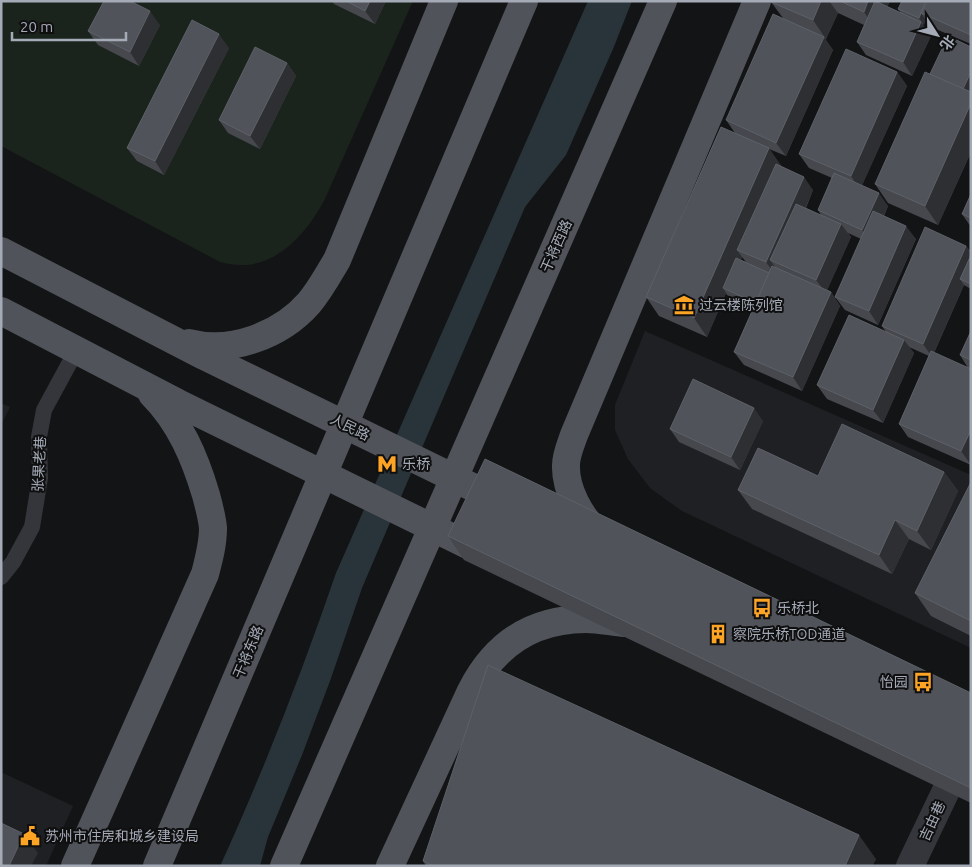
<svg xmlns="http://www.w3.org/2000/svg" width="972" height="867" font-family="Ubuntu,'Noto Sans SC',sans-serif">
  <rect width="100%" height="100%" fill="#131415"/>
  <g fill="#1f2023">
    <polygon points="645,331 971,475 971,648 682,511 650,488 628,459 615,430 615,405"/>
    <polygon points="1,403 10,407 1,425"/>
    <polygon points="1,772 73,806 46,866 1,866"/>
  </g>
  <path fill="#1b241c" d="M1 1H413L324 201C307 232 279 266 240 265 233 265 226 263 220 262L1 146Z"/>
  <path fill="#29343a" d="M588 1H632L613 49 566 155 525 207 362 588 330 681 302 755 268 837 260 866H220C264 770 302 672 336 573Z"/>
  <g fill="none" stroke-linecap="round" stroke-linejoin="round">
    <polyline stroke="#34363b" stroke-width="16" points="1,577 13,562 32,527 40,478 39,437 44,410 76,351"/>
    <polyline stroke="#34363b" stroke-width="28" points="910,866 953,776"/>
    <g stroke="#50535a" stroke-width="28">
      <polyline points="1,251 204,356 505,503"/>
      <polyline points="1,311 178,403 482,552"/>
      <path d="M189 343C231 354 281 335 309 303 320 290 328 275 337 260L444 1"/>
      <path d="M598 534C581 517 565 490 566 465 566 455 571 444 574 435L757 1"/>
      <path d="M75 866 205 574C209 559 213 544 213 528 212 517 209 506 206 495 195 458 180 422 152 394"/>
      <polyline points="157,866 524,1"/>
      <polyline points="284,866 663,1"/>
      <path d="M390 866 471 691C495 644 533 619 586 619 599 619 612 622 625 623"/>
    </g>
  </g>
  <g fill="#46484e" fill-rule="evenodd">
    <polygon points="332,1 386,1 375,24 334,4"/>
    <path d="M772 1H890L887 7 901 13 898 9 971 1V44L931 27 926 20 923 25 931 36 912 76 866 55 857 42 864 25 838 13 826 39H825L833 50 786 156 769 149 782 167 813 190 806 208 821 215 818 210 832 178 809 168 799 154 897 72 907 86 862 185 888 206 884 216 916 239 878 325 845 310 835 297 861 239 848 233 851 237 827 290 831 292 840 306 802 391 744 365 734 352 754 307 727 295 726 293 707 337 659 316 646 297 735 133 726 120 783 18 771 2ZM742 257 746 262 741 260Z"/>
    <polygon points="160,25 139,66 98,45 88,31"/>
    <polygon points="229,48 164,175 137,161 127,148"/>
    <polygon points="287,63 296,76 260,149 228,133 219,120"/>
    <polygon points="970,92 971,152 938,225 888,203 875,184"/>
    <polygon points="971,194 971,227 962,214"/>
    <polygon points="966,246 971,252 971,289 964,285 934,353 968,368 960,355 971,331 971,465 908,437 899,424 929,356 909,347 914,353 883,423 827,399 817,385 886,332 882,326"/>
    <polygon points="763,421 740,470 679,442 670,429"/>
    <polygon points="944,472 958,491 931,550 909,539 892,574 752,509 738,490 818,476"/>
    <polygon points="971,482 971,636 931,616 915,593"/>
    <polygon points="448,536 971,693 971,803 464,560"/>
    <polygon points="876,859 872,866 426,866 423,861"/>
  </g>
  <g fill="#2d2f32">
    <polygon points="370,1 386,1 375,24 365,11"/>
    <polygon points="821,1 829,1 838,13 826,39 813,20"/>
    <polygon points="868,1 890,1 877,31 864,12"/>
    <polygon points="926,1 921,13 926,20 924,25 919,18"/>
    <polygon points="150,11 160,25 139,66 130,52"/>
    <polygon points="921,22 931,36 912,76 903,62"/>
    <polygon points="219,34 229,48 164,175 155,161"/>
    <polygon points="824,37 833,50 786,156 776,143"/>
    <polygon points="287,63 296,76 260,149 250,136"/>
    <polygon points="897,72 907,86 860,190 851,176"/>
    <polygon points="971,72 971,90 968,96 963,89"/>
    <polygon points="971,103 971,152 938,225 925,206"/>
    <polygon points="769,148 782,167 737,250 742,257 728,290 723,288 726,293 707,337 694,318"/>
    <polygon points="804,177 813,190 781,265 770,260 778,271 776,276 766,262"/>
    <polygon points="879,193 888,206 871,243 862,230"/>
    <polygon points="841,224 851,237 826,293 816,280"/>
    <polygon points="906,226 916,239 878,325 869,311"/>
    <polygon points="966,246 971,252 971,271 960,279 964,285 932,357 923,344"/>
    <polygon points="831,292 840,306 802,391 793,377"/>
    <polygon points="904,340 914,353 883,423 873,410"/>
    <polygon points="754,408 763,421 740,470 731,457"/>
    <polygon points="971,430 971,465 961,451"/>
    <polygon points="944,472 958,491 931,550 917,531"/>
    <polygon points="895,520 909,539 892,574 879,555"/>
    <polygon points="24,834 38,853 31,866 9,866"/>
    <polygon points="859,835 876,859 872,866 845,866"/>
  </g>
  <g fill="#505359" stroke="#5d6168">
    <polygon points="104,1 130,1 150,11 130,52 88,31"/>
    <polygon points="346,1 370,1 365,11"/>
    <polygon points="772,1 821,1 813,20 771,2"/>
    <polygon points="840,1 868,1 864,12"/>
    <polygon points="875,1 921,22 903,62 857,42"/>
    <polygon points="902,1 926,1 919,18 898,9"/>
    <polygon points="927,1 971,1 971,35 921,13"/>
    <polygon points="773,14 824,37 776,143 726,120"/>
    <polygon points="192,20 219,34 155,161 127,148"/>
    <polygon points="948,36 971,47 971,72 963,89 930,74"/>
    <polygon points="255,47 287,63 250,136 219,120"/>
    <polygon points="846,49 897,72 851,176 799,154"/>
    <polygon points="925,72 971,92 971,103 925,206 875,184"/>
    <polygon points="721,127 769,148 694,318 646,297"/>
    <polygon points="776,164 804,177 766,262 737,250"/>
    <polygon points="834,173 879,193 862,230 818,210"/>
    <polygon points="971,194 971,218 962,214"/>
    <polygon points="796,204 841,224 816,280 770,260"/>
    <polygon points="873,211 906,226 869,311 835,297"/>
    <polygon points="925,227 966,246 923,344 882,326"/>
    <polygon points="971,255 971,284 960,279"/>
    <polygon points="736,258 769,273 756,303 723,288"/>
    <polygon points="772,266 831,292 793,377 734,352"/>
    <polygon points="849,315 904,340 873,410 817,385"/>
    <polygon points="971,331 971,360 960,355"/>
    <polygon points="931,351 971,369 971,430 961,451 899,424"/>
    <polygon points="693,379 754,408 731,457 670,429"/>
    <polygon points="842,424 944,472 917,531 895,520 879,555 738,490 758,448 818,476"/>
    <polygon points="485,459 971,693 971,788 448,536"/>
    <polygon points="971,482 971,621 915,593"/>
    <polygon points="488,665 859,835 845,866 433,866 423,861"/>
    <polygon points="1,823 24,834 9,866 1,866"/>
  </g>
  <defs>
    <symbol id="museum-bare" viewBox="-9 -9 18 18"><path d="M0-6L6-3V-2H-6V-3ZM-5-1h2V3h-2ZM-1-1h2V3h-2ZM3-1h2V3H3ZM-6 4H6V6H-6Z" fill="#fda424" stroke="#0f0f10" stroke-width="2.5" paint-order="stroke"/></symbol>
    <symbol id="metro-bare" viewBox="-9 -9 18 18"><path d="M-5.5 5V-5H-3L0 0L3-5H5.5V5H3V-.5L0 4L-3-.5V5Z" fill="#fda424" stroke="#0f0f10" stroke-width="2.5" paint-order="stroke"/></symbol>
    <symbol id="bus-bare" viewBox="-9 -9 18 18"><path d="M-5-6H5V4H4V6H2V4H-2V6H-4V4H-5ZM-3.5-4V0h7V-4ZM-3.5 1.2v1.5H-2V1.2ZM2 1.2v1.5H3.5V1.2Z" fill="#fda424" stroke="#0f0f10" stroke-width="2.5" paint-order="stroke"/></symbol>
    <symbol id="building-bare" viewBox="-9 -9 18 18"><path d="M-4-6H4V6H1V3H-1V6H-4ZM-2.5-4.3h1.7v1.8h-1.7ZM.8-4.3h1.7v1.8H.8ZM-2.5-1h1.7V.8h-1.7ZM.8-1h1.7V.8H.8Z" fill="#fda424" stroke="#0f0f10" stroke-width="2.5" paint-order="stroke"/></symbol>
    <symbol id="civic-bare" viewBox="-9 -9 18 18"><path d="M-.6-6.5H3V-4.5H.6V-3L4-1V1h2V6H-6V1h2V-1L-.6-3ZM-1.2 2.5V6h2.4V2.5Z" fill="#fda424" stroke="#0f0f10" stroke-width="2.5" paint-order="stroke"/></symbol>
  </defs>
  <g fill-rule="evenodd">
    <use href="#museum-bare" x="670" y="291" width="28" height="28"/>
    <use href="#metro-bare" x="373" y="450" width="28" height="28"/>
    <use href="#bus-bare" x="748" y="594" width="28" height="28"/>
    <use href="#building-bare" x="704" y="620" width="28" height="28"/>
    <use href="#bus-bare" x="909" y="668" width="28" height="28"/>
    <use href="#civic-bare" x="16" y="822" width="28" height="28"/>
  </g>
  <g text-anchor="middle" stroke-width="4" stroke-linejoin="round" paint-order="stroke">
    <g font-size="14" fill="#a4abb7" stroke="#0f0f10">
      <text transform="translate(556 246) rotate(-66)" y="5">干将西路</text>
      <text transform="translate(350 427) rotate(26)" y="5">人民路</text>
      <text transform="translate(39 464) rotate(-87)" y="5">张果老巷</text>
      <text transform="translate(248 652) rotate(-67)" y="5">干将东路</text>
      <text transform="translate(932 821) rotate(-65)" y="5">吉由巷</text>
    </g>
    <g font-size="14" fill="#a4abb7" stroke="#0f0f10" text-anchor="start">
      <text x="699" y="310">过云楼陈列馆</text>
      <text x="402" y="469">乐桥</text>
      <text x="777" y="613">乐桥北</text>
      <text x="733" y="639">察院乐桥TOD通道</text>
      <text x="908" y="687" text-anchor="end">怡园</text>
      <text x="45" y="841">苏州市住房和城乡建设局</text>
    </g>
  </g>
  <rect width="972" height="867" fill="none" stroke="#a4abb7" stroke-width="5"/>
  <g transform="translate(937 35) rotate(126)" stroke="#0f0f10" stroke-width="4" paint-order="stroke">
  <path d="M0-4L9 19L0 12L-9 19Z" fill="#a4abb7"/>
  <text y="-8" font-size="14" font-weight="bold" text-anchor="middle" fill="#a4abb7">北</text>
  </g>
  <path d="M12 32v8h114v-8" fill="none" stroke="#a4abb7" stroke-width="2.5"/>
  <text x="20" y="32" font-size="15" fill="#a4abb7" stroke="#0f0f10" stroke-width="4" paint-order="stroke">20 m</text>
</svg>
